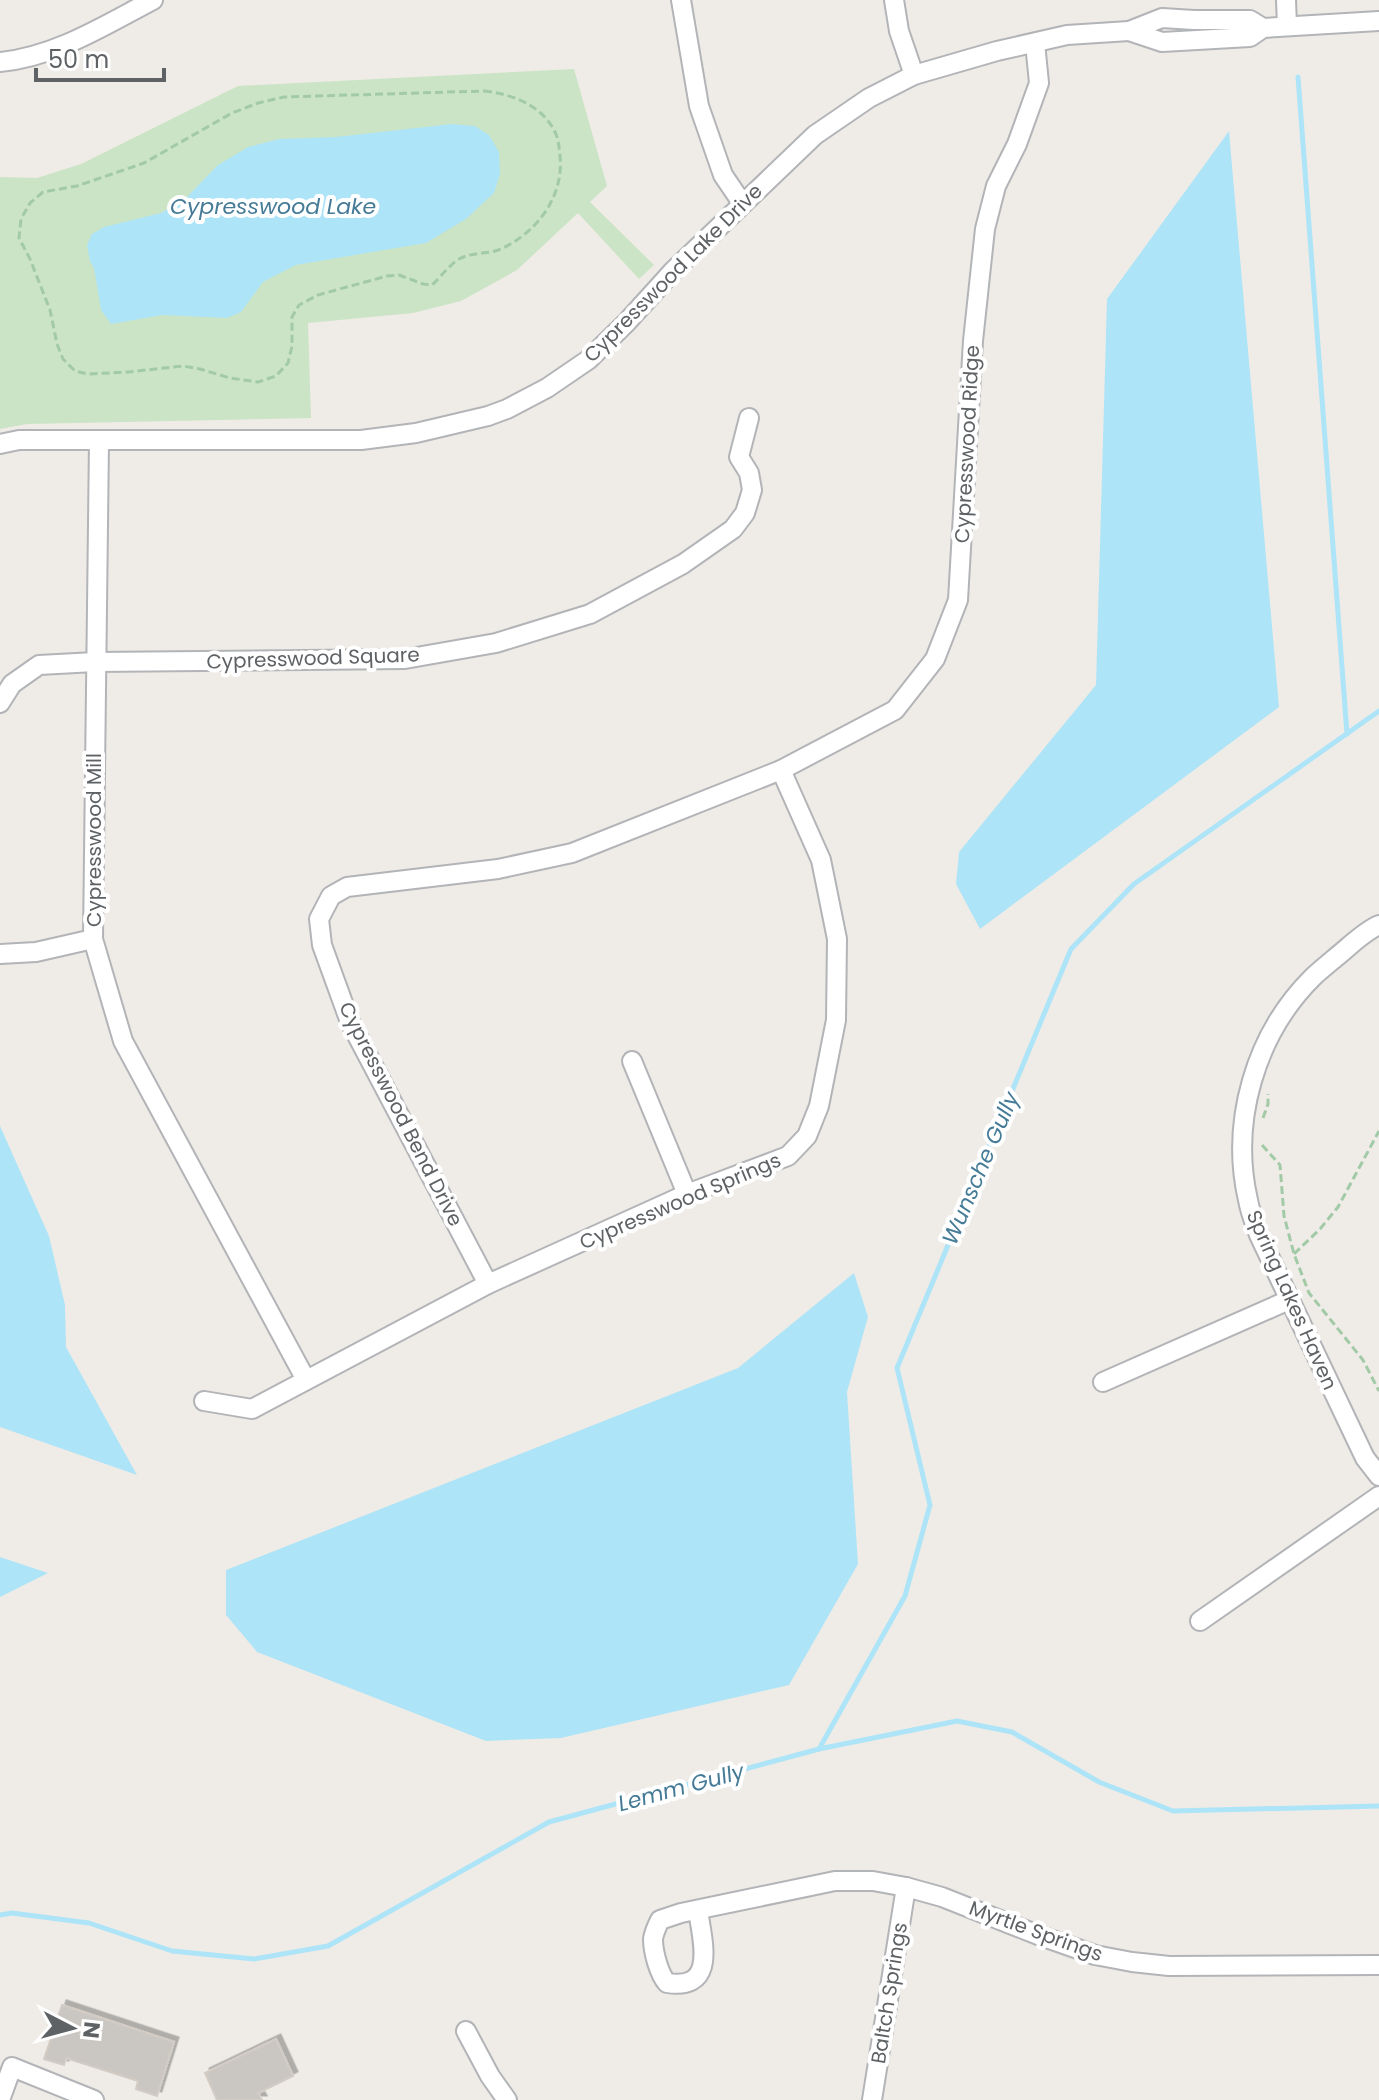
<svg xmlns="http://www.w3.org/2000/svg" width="1379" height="2100" font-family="Poppins,sans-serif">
  <defs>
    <filter id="shadow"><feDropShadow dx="4.5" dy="-4.5" stdDeviation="0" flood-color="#0004"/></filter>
  </defs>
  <rect width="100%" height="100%" fill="#efece7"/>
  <polygon fill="#cbe4c5" points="574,69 607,186 590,202 654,265 639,279 578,213 517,270 461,301 413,313 308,323 311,418 27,424 0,429 0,177 37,178 81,164 238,86"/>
  <g fill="#aee4f7">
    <polygon points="452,124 475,126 489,135 499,152 500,174 494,193 466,219 426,243 296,265 263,282 241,312 227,318 163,315 111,324 101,310 94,268 90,261 87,245 92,234 104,227 161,213 186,198 218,165 248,147 279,139 336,137"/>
    <polygon points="1229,131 1279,707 980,929 956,884 959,852 1096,685 1107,299"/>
    <polygon points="0,1126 49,1236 65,1305 66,1347 137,1475 0,1427"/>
    <polygon points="854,1273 868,1317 847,1392 858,1564 789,1685 561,1738 486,1741 257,1652 226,1615 226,1570 738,1368"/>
    <polygon points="0,1557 48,1573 0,1597"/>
  </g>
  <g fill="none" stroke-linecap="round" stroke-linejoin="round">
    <g stroke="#aee4f7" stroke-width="5">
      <polyline points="1298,77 1347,734"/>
      <polyline points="819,1749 905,1596 930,1505 897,1368 1071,949 1134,884 1379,711"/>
      <polyline points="0,1915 12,1913 89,1923 172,1951 254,1959 328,1946 549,1822 819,1749 957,1721 1012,1732 1099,1782 1173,1811 1379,1806"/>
    </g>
  </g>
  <g fill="#cac7c3" stroke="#d3ccc5" stroke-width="2" filter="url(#shadow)">
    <polygon points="62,2005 174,2042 157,2096 136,2089 138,2081 66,2058 64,2065 44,2059"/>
    <polygon points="276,2039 293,2076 258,2093 262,2100 217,2100 205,2073"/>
  </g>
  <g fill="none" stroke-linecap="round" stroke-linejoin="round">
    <defs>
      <g id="minor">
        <polyline points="681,0 699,106 723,175 742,203"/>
        <polyline points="894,0 899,31 914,75"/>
        <polyline points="1286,0 1287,26"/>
        <polyline points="1129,31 1162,42 1250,37 1263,28 1379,21"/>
        <path d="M0 62C55 57 105 25 153 0"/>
        <polyline points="99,441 93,939 123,1041 306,1380"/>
        <polyline points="0,444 19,440 361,440 416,433 488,416 507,409 547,388 588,360 626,323 673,271 815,135 869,98 914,75 997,51 1067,35 1129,31 1162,18 1194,20 1250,20 1263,28"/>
        <polyline points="0,703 12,684 39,665 95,662 405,659 496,643 590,614 683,564 733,529 745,513 752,490 749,473 739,457 749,418"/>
        <path d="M1379 925C1363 932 1349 947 1335 958 1327 965 1319 971 1312 978 1255 1035 1230 1122 1248 1200 1250 1212 1255 1224 1259 1235L1365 1458 1379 1476"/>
        <polyline points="0,954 36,952 93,939"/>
        <polyline points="632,1061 687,1194"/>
        <polyline points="488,1284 350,1022 322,945 319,919 331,896 347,887 498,869 572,853 781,770 895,710 935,659 958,600 973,341 985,229 996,186 1017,144 1039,83 1035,43"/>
        <polyline points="1103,1382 1289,1300"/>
        <polyline points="204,1401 252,1409 488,1284 687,1194 788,1156 807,1136 819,1106 836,1020 837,939 821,860 781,770"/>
        <polyline points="1200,1621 1379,1496"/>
        <path d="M698 1910C702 1940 718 1991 667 1983 659 1974 653 1952 653 1939 654 1932 657 1926 660 1920L681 1913 835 1881H873L906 1887 942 1897 1038 1935 1095 1955 1132 1962 1169 1966 1379 1965"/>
        <polyline points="466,2031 490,2076 507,2100"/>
        <polyline points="0,2100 12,2067 94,2100"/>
        <polyline points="872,2100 906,1887"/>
      </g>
    </defs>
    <use href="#minor" stroke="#b2b4b7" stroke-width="22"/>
    <g stroke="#a2caa7" stroke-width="3" stroke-dasharray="8 4" stroke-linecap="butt">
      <path d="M484 91C512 94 542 105 555 132 559 140 559 148 560 156 564 197 537 232 501 249 488 255 474 251 459 259 449 265 441 277 432 285L423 284 399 275 387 276 318 295 299 305 292 317V346L288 363 276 376 258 382 230 378 200 369 183 366 128 372 88 374 75 371 63 359 57 344 50 310 30 259 19 238 21 219 30 203 43 192 77 186 144 163 232 113 258 103 284 97Z"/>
      <polyline points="1263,1118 1268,1104 1268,1094"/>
      <polyline points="1262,1145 1280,1165 1284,1216 1294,1254 1309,1293 1363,1360 1379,1391"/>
      <polyline points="1294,1254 1320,1229 1338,1207 1379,1131"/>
    </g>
    <use href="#minor" stroke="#fff" stroke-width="18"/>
  </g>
  <g text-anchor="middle" stroke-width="8" stroke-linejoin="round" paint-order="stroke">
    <g font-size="20" fill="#5e6265" stroke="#fff">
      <text transform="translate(673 273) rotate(-45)" y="7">Cypresswood Lake Drive</text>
      <text transform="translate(967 444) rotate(-87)" y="7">Cypresswood Ridge</text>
      <text transform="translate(313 658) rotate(-2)" y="7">Cypresswood Square</text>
      <text transform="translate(94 840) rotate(-90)" y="7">Cypresswood Mill</text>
      <text transform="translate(401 1114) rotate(63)" y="7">Cypresswood Bend Drive</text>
      <text transform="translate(680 1201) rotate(-23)" y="7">Cypresswood Springs</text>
      <text transform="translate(1292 1300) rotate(66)" y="7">Spring Lakes Haven</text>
      <text transform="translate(1036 1931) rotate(20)" y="7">Myrtle Springs</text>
      <text transform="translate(889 1993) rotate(-81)" y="7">Baltch Springs</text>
    </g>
    <g font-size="22" font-style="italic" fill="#457b97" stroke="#fff">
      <text x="273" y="214">Cypresswood Lake</text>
      <text transform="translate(980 1168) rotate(-67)" y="8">Wunsche Gully</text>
      <text transform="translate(681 1787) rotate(-15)" y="8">Lemm Gully</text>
    </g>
  </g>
  <g transform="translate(72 2028) rotate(96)" stroke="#ffffff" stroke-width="6" paint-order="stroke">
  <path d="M0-6L14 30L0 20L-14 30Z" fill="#5e6265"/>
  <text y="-12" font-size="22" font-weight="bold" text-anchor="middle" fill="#5e6265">N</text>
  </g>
  <path d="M36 68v12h128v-12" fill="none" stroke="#5e6265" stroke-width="4"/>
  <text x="48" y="68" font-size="24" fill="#5e6265" stroke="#ffffff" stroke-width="6" paint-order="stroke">50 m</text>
</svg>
